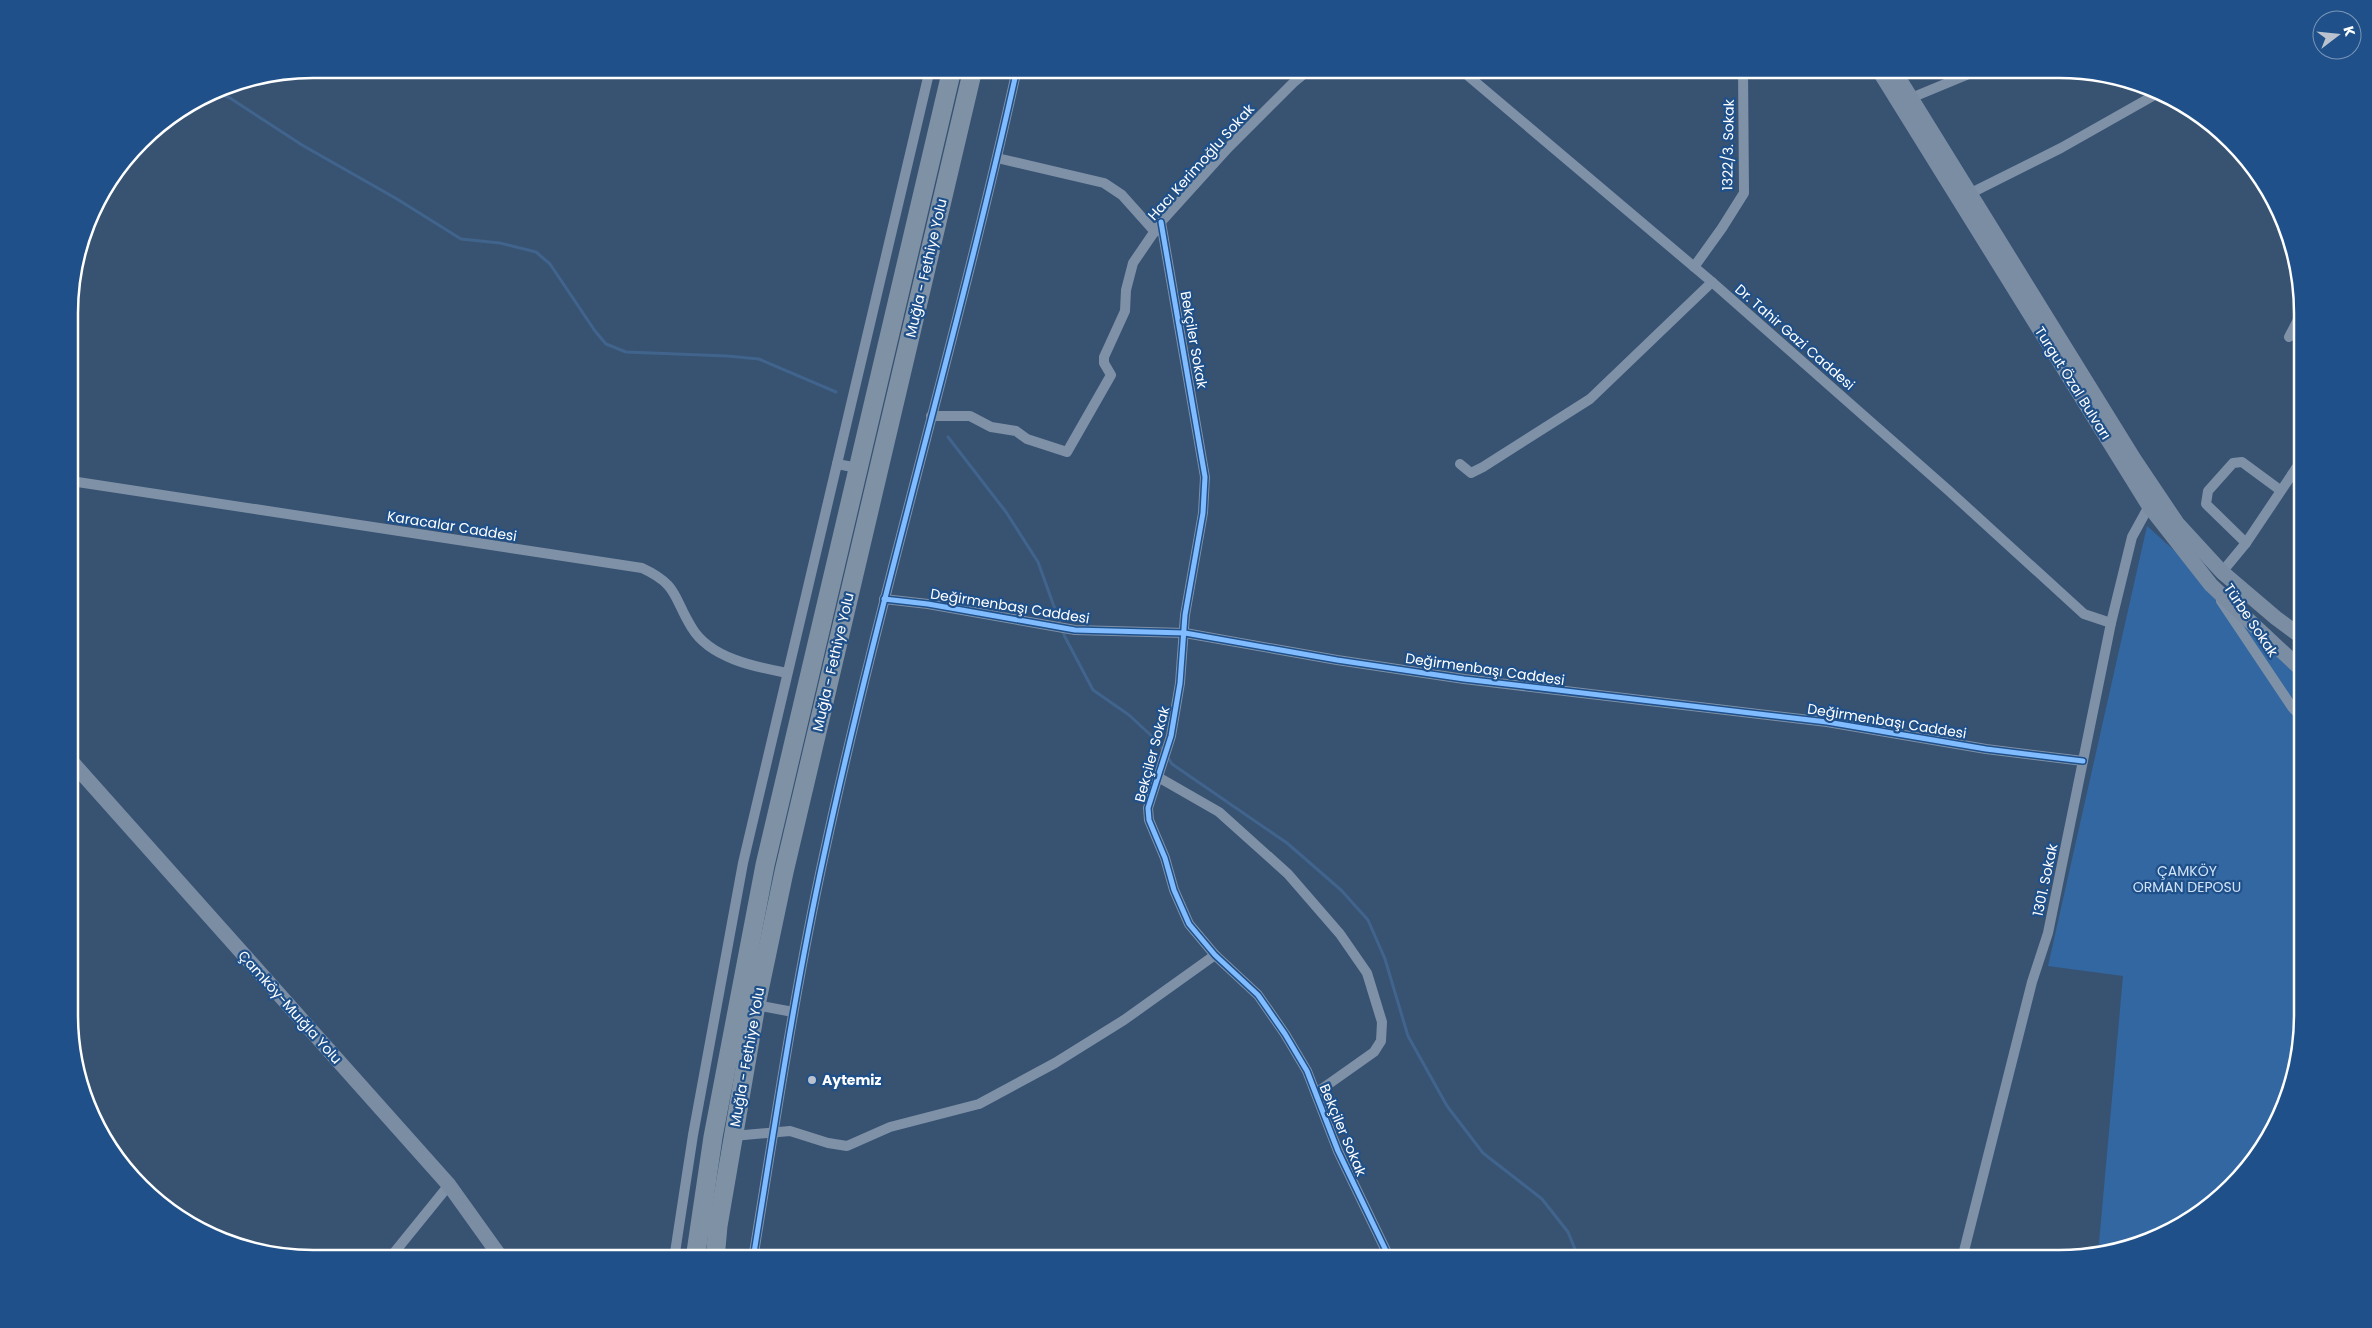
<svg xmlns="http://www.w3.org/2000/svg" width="2372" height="1328" font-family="Poppins,sans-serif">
  <rect width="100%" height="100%" fill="#385272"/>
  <polygon fill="#3367a1" points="2147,526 2303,666 2303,1032 2271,1137 2243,1177 2195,1218 2138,1246 2098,1254 2123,976 2048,966"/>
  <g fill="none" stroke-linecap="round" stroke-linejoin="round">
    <g stroke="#41648d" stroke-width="3">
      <polyline points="212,91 230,98 302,145 397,199 461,239 500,243 536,252 550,264 595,331 606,344 626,352 727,356 759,359 836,392"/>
      <polyline points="948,437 1006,512 1038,562 1065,637 1093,690 1129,715 1156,740 1163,750"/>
      <polyline points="1168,758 1172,764 1287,843 1341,890 1368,920 1385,959 1408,1036 1447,1106 1483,1153 1542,1199 1568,1232 1579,1259"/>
    </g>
    <g stroke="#7f91a6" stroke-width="10">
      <polyline points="1460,69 1712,282 1948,490 2084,614 2111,623"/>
      <polyline points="1911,98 1981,69"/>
      <polyline points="997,158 1104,183 1122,195 1155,232"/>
      <polyline points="1969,194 2061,148 2160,92"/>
      <polyline points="1161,222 1205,477 1203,513 1185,615 1180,683 1171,736 1148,808 1149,820 1165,858 1174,890 1189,924 1215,955 1258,995 1285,1034 1307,1071 1338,1151 1390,1259"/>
      <polyline points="1694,267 1722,228 1744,193 1743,69"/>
      <polyline points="2289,337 2303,310"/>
      <polyline points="931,416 970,416 991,427 1016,431 1027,439 1067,452 1111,375 1104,363 1104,357 1125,311 1126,290 1133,263 1161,222 1228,148 1293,83 1310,69"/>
      <polyline points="837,464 858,468"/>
      <polyline points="1460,464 1471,473 1483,467 1590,399 1712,282"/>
      <path d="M71 481 642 568C679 585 673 598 692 628 710 658 755 667 787 673"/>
      <polyline points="2246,543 2206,504 2208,491 2233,463 2242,462 2280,490"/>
      <polyline points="2222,572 2246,543 2303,458"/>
      <polyline points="884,599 928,604 1075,630 1185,633 1337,660 1464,679 1827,722 1986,749 2083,761"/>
      <polyline points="2221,601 2292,707 2303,719"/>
      <polyline points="1158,777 1219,812 1288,874 1340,934 1367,973 1382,1022 1381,1041 1374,1052 1316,1093"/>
      <polyline points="756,1005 793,1012"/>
      <polyline points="733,1136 790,1131 828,1143 847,1146 890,1127 979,1104 1055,1063 1124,1020 1215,955"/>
      <polyline points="389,1259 449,1185"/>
      <polyline points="674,1259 693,1135 743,863 930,69"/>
      <path d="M753 1259C775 1124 795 988 824 855 881 591 959 332 1017 69"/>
      <polyline points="1962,1259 2032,982 2048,933 2111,623 2132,537 2149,506"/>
    </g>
    <g stroke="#7b8da3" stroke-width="15">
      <polyline points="1878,69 2149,506 2211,585 2303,671"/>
      <polyline points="1893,69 2134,459 2177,523 2222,572 2276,618 2303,638"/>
      <polyline points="71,761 449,1185 502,1259"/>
    </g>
    <g stroke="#7f92a5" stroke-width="19">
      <polyline points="695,1259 713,1137 765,865 952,69"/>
      <polyline points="715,1259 718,1226 756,1005 784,872 973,69"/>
    </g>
    <defs>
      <g id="cycleway">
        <polyline points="1161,222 1205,477 1203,513 1185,615 1180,683 1171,736 1148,808 1149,820 1165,858 1174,890 1189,924 1215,955 1258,995 1285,1034 1307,1071 1338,1151 1390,1259"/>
        <polyline points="884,599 928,604 1075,630 1185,633 1337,660 1464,679 1827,722 1986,749 2083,761"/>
        <path d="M753 1259C775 1124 795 988 824 855 881 591 959 332 1017 69"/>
      </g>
    </defs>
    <use href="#cycleway" stroke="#1f508a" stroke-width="8"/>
    <use href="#cycleway" stroke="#80bcff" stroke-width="5"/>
  </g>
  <circle fill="#b9c2ce" stroke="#1f508a" stroke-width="2" cx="812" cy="1080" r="5"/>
  <g text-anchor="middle" stroke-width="4.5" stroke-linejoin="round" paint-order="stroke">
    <g font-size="14" fill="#fff" stroke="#1f508a">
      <text transform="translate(1728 145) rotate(-89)" y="5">1322/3. Sokak</text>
      <text transform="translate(1201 162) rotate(-48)" y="5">Hacı Kerimoğlu Sokak</text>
      <text transform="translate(926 268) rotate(-77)" y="5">Muğla - Fethiye Yolu</text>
      <text transform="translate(1795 337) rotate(41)" y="5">Dr. Tahir Gazi Caddesi</text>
      <text transform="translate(1194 340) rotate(80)" y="5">Bekçiler Sokak</text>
      <text transform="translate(2073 383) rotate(58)" y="5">Turgut Özal Bulvarı</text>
      <text transform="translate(452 526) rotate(9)" y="5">Karacalar Caddesi</text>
      <text transform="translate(1010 606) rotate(9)" y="5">Değirmenbaşı Caddesi</text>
      <text transform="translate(2251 620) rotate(56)" y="5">Türbe Sokak</text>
      <text transform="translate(833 662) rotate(-77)" y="5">Muğla - Fethiye Yolu</text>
      <text transform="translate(1485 669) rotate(8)" y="5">Değirmenbaşı Caddesi</text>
      <text transform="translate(1887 721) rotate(9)" y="5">Değirmenbaşı Caddesi</text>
      <text transform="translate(1152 754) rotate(-75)" y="5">Bekçiler Sokak</text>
      <text transform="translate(2045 880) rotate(-78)" y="5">1301. Sokak</text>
      <text transform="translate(290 1007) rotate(48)" y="5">Çamköy-Muığla Yolu</text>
      <text transform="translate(747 1057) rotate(-80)" y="5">Muğla - Fethiye Yolu</text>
      <text transform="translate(1343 1130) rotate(67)" y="5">Bekçiler Sokak</text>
    </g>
    <g font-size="14" fill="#d0e3f8" stroke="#1f508a">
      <text x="2187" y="876">ÇAMKÖY<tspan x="2187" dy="16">ORMAN DEPOSU</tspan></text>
    </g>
    <g font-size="14" font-weight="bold" fill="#fff" stroke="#1f508a" text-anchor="start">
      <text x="822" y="1085">Aytemiz</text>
    </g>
  </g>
  <path d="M0 0H2372V1328H0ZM313 78H2059A235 235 0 0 1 2294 313V1015A235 235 0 0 1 2059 1250H313A235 235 0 0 1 78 1015V313A235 235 0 0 1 313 78Z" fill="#1f508a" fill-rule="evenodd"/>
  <path fill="none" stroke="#fff" stroke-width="2.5" d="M313 78H2059A235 235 0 0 1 2294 313V1015A235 235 0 0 1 2059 1250H313A235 235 0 0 1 78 1015V313A235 235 0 0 1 313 78Z"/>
  <g transform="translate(2337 35) rotate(74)"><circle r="24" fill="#1f508a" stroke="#7996b9"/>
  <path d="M0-4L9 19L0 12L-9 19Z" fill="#b9c2ce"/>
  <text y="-8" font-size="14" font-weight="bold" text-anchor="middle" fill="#ffffff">K</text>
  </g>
</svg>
